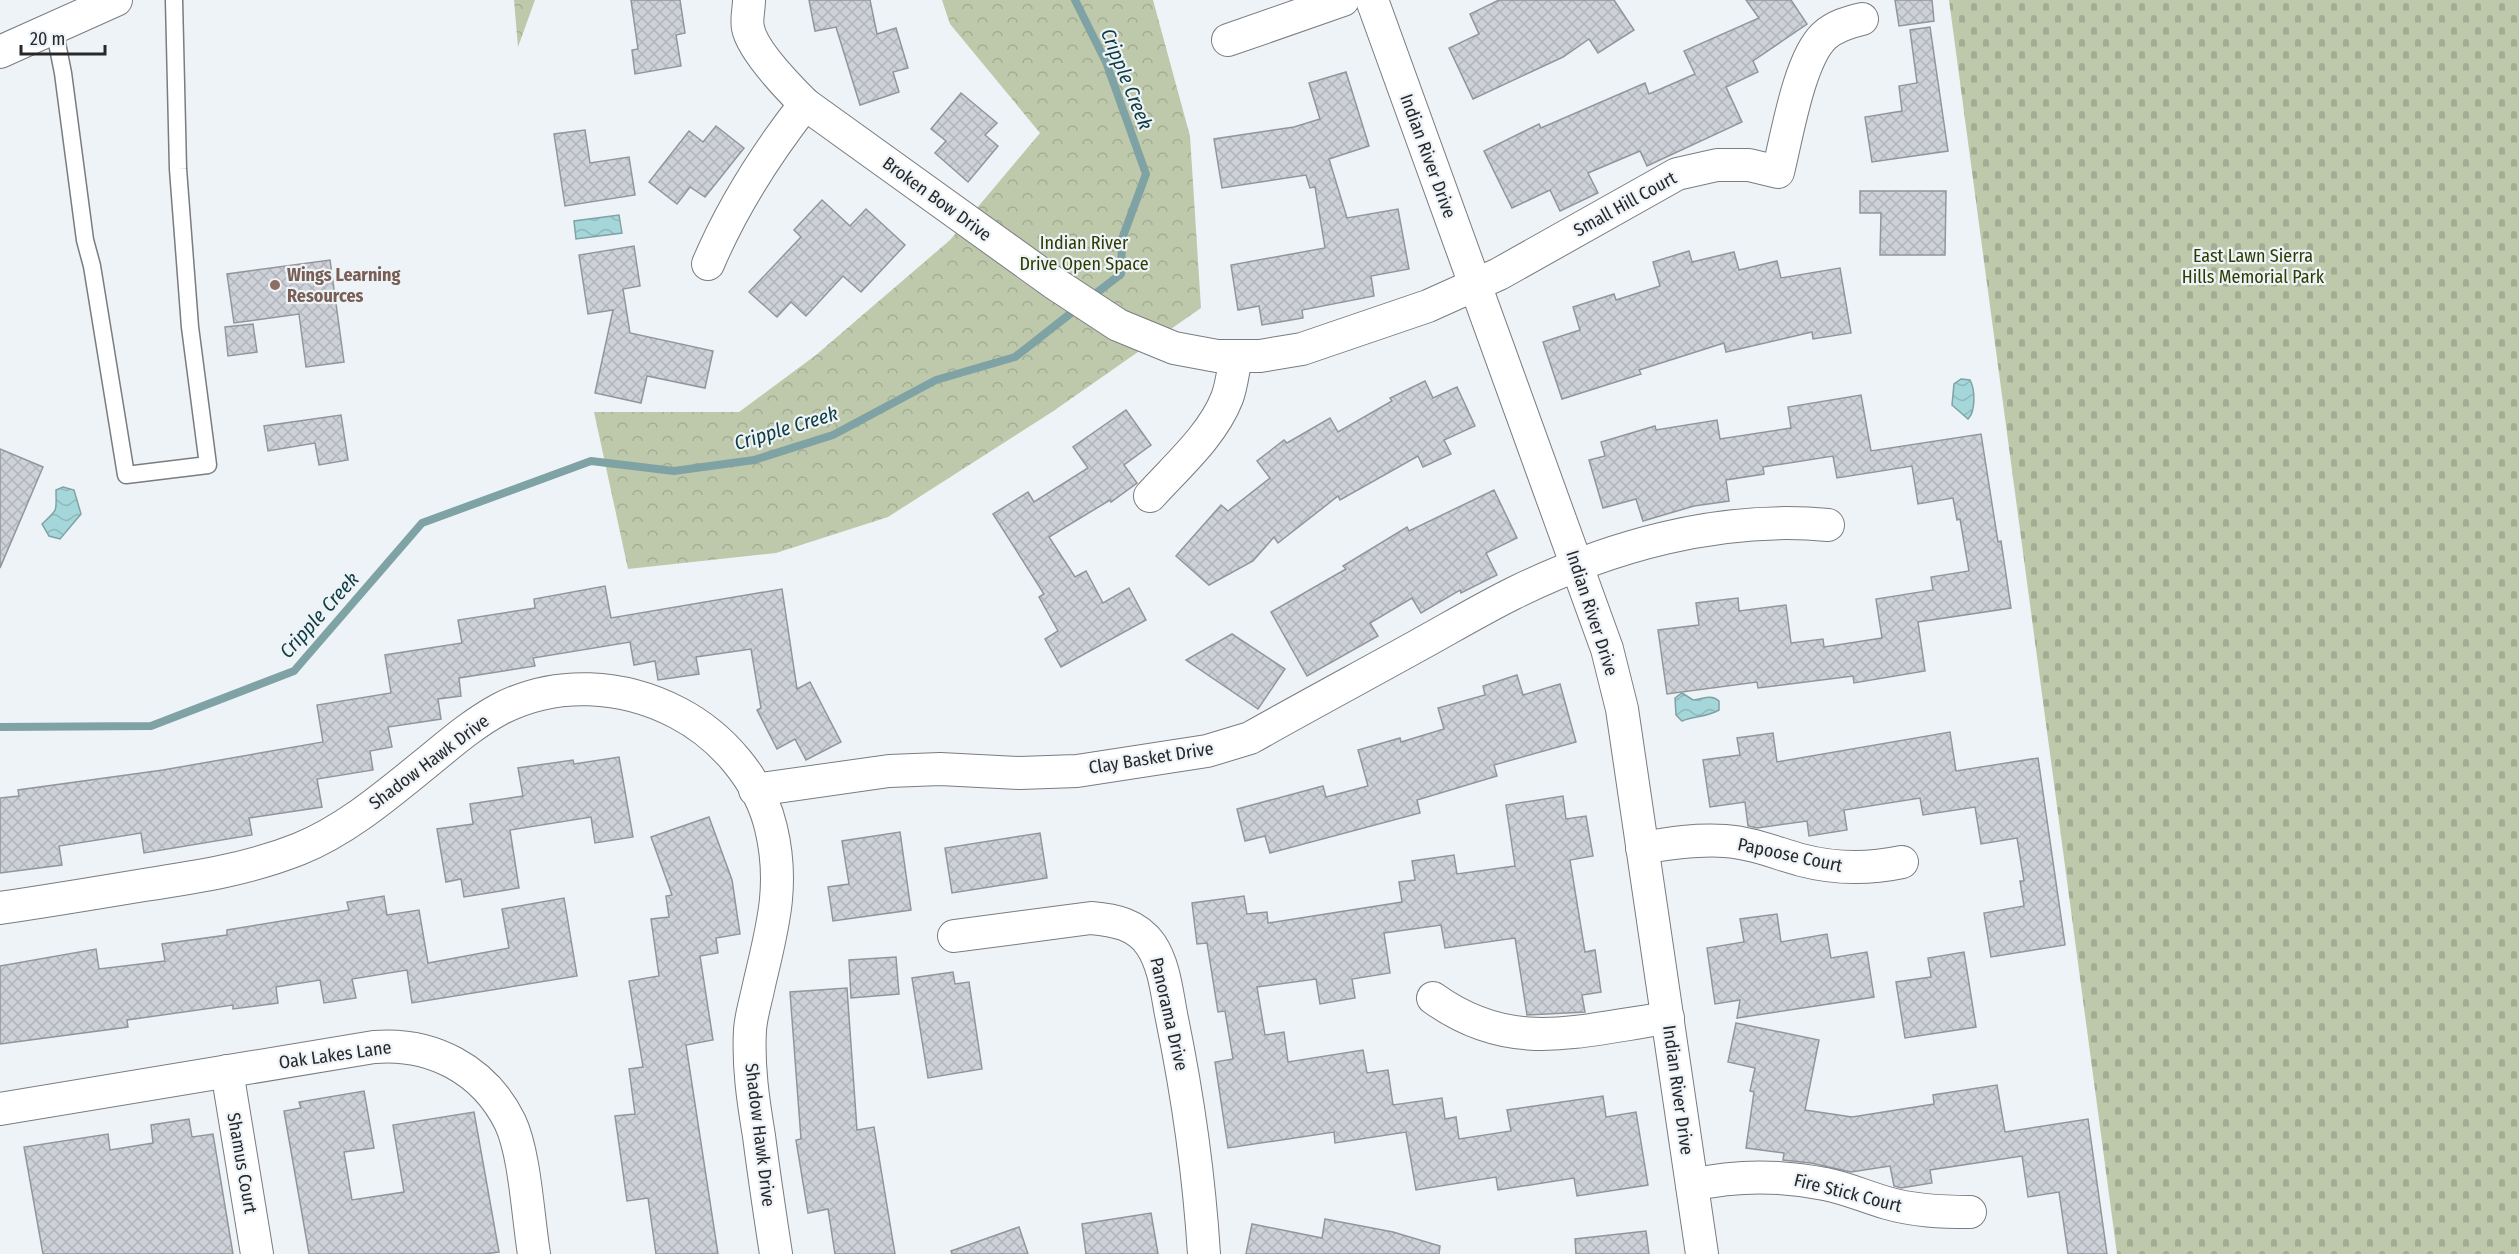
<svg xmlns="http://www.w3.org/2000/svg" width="2519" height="1254" font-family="'Fira Sans Condensed',sans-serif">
  <defs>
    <pattern id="forest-crowns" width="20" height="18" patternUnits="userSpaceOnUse" patternTransform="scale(1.5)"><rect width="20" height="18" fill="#bec9ab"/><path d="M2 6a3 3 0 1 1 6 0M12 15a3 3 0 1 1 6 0" fill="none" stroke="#a3ad93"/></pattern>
    <pattern id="cemetery-stones" width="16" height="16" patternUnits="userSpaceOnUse" patternTransform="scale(1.5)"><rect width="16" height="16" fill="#bec9ab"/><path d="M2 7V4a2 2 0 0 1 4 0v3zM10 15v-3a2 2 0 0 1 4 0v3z" fill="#a3ad93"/></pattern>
    <pattern id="water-waves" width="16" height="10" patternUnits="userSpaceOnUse" patternTransform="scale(1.5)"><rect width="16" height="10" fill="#a5d7da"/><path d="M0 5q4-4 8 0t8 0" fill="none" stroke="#8eb9bb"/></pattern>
    <pattern id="building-cross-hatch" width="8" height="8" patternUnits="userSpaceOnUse" patternTransform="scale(1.5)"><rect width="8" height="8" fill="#ced2d8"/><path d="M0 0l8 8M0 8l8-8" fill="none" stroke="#b1b4ba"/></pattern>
  </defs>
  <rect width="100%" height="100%" fill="#eef3f8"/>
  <g fill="url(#forest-crowns)">
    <polygon points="514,0 535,0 518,47"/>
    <polygon points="942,0 1153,0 1190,136 1201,308 1052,412 888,517 776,553 628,569 594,412 739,412 816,355 950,240 1040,133 950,24"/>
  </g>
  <polygon fill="url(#cemetery-stones)" points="1949,0 2519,0 2519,1254 2117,1254"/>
  <g fill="url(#water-waves)" stroke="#7fa2a5" stroke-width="1.5">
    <polygon points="619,215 622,233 576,239 574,221"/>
    <path d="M1961 379 1970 380C1975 389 1976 411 1968 419L1952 405 1954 384Z"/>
    <path d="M63 487 74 490 81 514 60 539 49 536 42 524C59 508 56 512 56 490Z"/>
    <path d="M1682 693 1693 700C1702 700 1710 693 1719 701V710C1707 717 1695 716 1682 721L1676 715 1675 698Z"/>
  </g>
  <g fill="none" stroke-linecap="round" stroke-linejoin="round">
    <g stroke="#7fa2a5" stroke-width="8">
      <polyline points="1075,0 1106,62 1146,174 1122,239 1121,274 1090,298"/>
      <polyline points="0,727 151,726 294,671 422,523 591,461 674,471 754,460 833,435 936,380 1015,357 1080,306"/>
    </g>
  </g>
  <g fill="url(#building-cross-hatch)" stroke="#92969b" stroke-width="1.5">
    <polygon points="631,0 680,0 685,33 676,35 681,66 635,74 632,50 638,49"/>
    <polygon points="809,0 870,0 877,34 896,28 908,68 893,72 899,92 860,105 836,27 815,31"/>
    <polygon points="1499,0 1614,0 1634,30 1598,53 1589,39 1563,57 1473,99 1449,48 1479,34 1470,14"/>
    <polygon points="1746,0 1791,0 1807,24 1753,61 1758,72 1726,87 1742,122 1647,166 1640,151 1588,173 1598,193 1560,211 1550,190 1512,208 1484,151 1539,124 1541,128 1645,83 1649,94 1695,74 1684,51 1759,18"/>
    <polygon points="1895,0 1932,0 1934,21 1899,26"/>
    <polygon points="1930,27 1948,151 1872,162 1865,117 1902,111 1899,86 1917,83 1910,30"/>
    <polygon points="1346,72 1369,146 1329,159 1347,218 1398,209 1409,269 1371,276 1374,296 1302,310 1303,318 1262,325 1259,306 1238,310 1231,265 1325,248 1315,187 1310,188 1306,175 1222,188 1214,139 1294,127 1320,119 1309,83"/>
    <polygon points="961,93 997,123 985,135 998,146 968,182 935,153 946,141 931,129"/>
    <polygon points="716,126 744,148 705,197 690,187 677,204 649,182 689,131 703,142"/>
    <polygon points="585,130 590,163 629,157 635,195 565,206 554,134"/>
    <polygon points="1860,191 1946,191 1945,255 1880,255 1881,213 1860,213"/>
    <polygon points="822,200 850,226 866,209 905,245 861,292 843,276 806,316 791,302 777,317 749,292 801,237 794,230"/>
    <polygon points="634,246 640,286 623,289 630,333 713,351 705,388 647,376 641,403 595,393 613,310 588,314 579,255"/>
    <polygon points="1689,251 1692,262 1734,252 1739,270 1777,261 1781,278 1840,268 1851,333 1813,339 1812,332 1726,352 1724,343 1639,370 1641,374 1562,399 1543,342 1580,330 1573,307 1614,294 1616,300 1660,286 1653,262"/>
    <polygon points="330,260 344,362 306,367 299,314 234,323 227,274"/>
    <polygon points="253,324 257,352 228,356 225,327"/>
    <polygon points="1425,381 1433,398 1457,387 1475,426 1444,440 1451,454 1423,467 1418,456 1340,500 1338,496 1278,543 1274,537 1253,561 1209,585 1176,556 1221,505 1228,511 1270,478 1257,461 1284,440 1287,443 1330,418 1338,432 1392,401 1390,398"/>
    <polygon points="1861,395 1871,451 1981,434 1998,542 2001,541 2011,608 1918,622 1925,671 1854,683 1853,676 1758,688 1757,682 1667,694 1658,630 1699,625 1696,603 1738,598 1739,611 1786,605 1791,643 1823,639 1824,647 1882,638 1876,599 1933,590 1931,577 1969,571 1960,519 1957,520 1953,498 1918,504 1912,466 1837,478 1833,456 1763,467 1764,474 1726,480 1729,501 1694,506 1643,521 1636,499 1603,508 1589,460 1605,456 1601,442 1655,426 1656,430 1717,420 1720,439 1791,428 1788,407"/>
    <polygon points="1126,410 1151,445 1124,465 1137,483 1111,502 1110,500 1049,537 1075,577 1086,571 1103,603 1129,588 1146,620 1061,667 1045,639 1058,631 1039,597 1044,594 993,514 1028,492 1034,502 1088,468 1073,447"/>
    <polygon points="341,415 348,460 319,465 315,443 268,451 264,426"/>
    <polygon points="0,449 43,467 0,568"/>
    <polygon points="1494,490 1517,538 1486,553 1497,575 1461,593 1460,590 1421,613 1412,598 1370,623 1378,636 1307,676 1271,612 1346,569 1343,566 1407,527 1409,531"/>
    <polygon points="605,586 611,618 782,589 797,689 810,682 841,742 806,760 795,739 777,749 757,710 761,708 751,649 696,657 699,674 658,680 655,661 634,665 630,642 533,658 535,666 459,678 461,696 438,699 441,719 388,727 392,747 370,751 373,770 317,779 322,807 249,818 252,835 144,853 141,833 59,846 62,865 0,873 0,798 19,796 18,790 163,770 323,742 317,705 391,693 385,655 462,643 458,620 535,608 534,599"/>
    <polygon points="1232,634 1285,669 1258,709 1186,660"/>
    <polygon points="1517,675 1523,695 1560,684 1576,742 1494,765 1497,776 1417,800 1420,813 1270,853 1265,836 1245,841 1237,809 1323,786 1326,797 1368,786 1358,750 1400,738 1401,742 1444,729 1438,708 1485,695 1483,686"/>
    <polygon points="1950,732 1956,771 2038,758 2065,945 1991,957 1984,913 2024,906 2020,881 2024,881 2017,838 1981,844 1975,807 1923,815 1920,798 1844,810 1847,830 1809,836 1807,821 1757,828 1748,826 1745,802 1710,807 1703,760 1740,755 1737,738 1773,733 1777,762"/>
    <polygon points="619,757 633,837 595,843 591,817 510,830 519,888 464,897 461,879 446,882 437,829 473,824 470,804 523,796 518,768 573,760 574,764"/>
    <polygon points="1563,796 1566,819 1586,816 1593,856 1570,860 1585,952 1595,950 1601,992 1582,995 1585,1012 1527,1015 1515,938 1445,948 1441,925 1384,933 1390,973 1352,979 1355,998 1320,1004 1316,979 1257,987 1265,1035 1284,1032 1288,1062 1363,1050 1367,1073 1388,1070 1393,1105 1442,1098 1445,1119 1456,1117 1459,1139 1511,1131 1507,1110 1603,1096 1606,1117 1636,1112 1648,1185 1577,1196 1574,1178 1498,1190 1496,1177 1416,1190 1406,1132 1335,1143 1334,1132 1228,1148 1215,1062 1233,1059 1225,1011 1218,1012 1207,943 1197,944 1192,903 1244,896 1247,914 1267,912 1268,923 1402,902 1399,882 1415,880 1412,861 1454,855 1457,874 1515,866 1506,805"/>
    <polygon points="709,817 732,880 740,934 716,938 718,953 700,956 713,1040 686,1045 718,1254 656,1254 648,1198 627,1201 615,1116 635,1114 629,1069 643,1067 629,981 659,976 651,919 669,917 666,896 672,895 651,837"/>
    <polygon points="900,832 911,910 833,921 828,887 849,884 842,841"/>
    <polygon points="1040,833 1047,878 952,893 945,848"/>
    <polygon points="384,896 387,915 419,910 428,963 509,948 502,909 564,898 577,976 412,1003 407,970 352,979 356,998 324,1003 320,980 276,987 278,1003 233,1009 233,1005 127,1020 128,1027 0,1044 0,966 96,949 99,969 165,961 162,944 227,935 227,930 349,910 347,902"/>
    <polygon points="1777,914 1781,942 1827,934 1831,958 1867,952 1874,997 1737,1018 1740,1000 1715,1004 1707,948 1744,942 1740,919"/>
    <polygon points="1964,952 1976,1027 1905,1038 1896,982 1931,977 1928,958"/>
    <polygon points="896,957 899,994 851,998 849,960"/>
    <polygon points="953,972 955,984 969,982 982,1069 928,1078 912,978"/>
    <polygon points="847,988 857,1130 874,1127 895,1254 835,1254 828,1209 808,1213 796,1140 801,1139 790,992"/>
    <polygon points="1736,1023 1819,1040 1805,1110 1852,1117 1934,1104 1933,1095 1997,1085 2005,1132 2088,1119 2107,1254 2068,1254 2059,1192 2028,1197 2022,1156 1930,1170 1932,1183 1901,1188 1894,1186 1890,1166 1851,1172 1811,1163 1783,1160 1784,1153 1746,1148 1754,1092 1750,1091 1755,1068 1728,1062"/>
    <polygon points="364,1091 374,1148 344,1152 352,1200 404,1192 393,1125 474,1112 499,1252 484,1254 309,1254 284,1111 301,1108 299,1102"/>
    <polygon points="189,1119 192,1137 213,1134 233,1254 43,1254 24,1147 108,1134 110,1150 153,1143 151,1125"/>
    <polygon points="1151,1213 1158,1254 1086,1254 1082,1224"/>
    <polygon points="1325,1219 1393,1232 1440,1246 1439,1254 1246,1254 1252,1224 1322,1238"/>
    <polygon points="1019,1227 1028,1254 952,1254 951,1251"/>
    <polygon points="1646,1231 1649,1254 1576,1254 1575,1239"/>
  </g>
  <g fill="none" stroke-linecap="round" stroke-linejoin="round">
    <defs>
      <polyline id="service" points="54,28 63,73 85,240 92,266 126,475 208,465 190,327 178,169 174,0"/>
      <g id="minor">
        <path d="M749 0C749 9 746 20 748 28 752 50 789 88 805 104L1054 283 1118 325 1174 348 1217 356H1260L1302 349 1428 306 1499 274 1677 174 1717 165H1749L1778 172C1787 136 1799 60 1824 36 1835 26 1849 22 1862 19"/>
        <polyline points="1372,0 1607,649 1622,709 1702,1254"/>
        <polyline points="1228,40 1343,0"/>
        <polyline points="0,52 116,0"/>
        <path d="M708 264C733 205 766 154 805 104"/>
        <path d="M1150 496C1177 466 1212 436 1227 398 1232 385 1233 370 1236 357"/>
        <path d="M755 790 889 771 940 769 1020 773 1077 771 1207 751 1250 738C1305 707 1361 677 1417 646 1448 629 1480 610 1512 594 1609 546 1720 515 1828 525"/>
        <path d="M1642 848C1670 843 1697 839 1725 841 1752 843 1776 853 1801 860 1835 869 1869 869 1902 862"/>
        <path d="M0 908C48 901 96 893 144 885 197 877 249 869 299 849 348 829 389 793 430 760 452 742 474 723 500 709 556 680 623 684 678 713 722 736 760 780 771 828 785 886 772 929 759 985 756 1000 751 1015 750 1030 748 1066 753 1100 759 1136 764 1175 770 1215 776 1254"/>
        <path d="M954 936 1091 918C1114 920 1137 924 1151 945 1165 966 1167 995 1172 1019 1188 1097 1199 1175 1204 1254"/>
        <path d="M1433 998C1512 1055 1579 1030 1668 1018"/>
        <polyline points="227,1071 257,1254"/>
        <path d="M0 1109 374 1047C431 1042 484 1069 510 1122 525 1153 528 1218 534 1254"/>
        <path d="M1692 1185C1736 1175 1780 1175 1825 1184 1846 1188 1866 1197 1887 1203 1914 1211 1942 1212 1970 1212"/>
      </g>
    </defs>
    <use href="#service" stroke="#797c81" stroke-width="19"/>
    <use href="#minor" stroke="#797c81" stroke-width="34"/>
    <use href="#service" stroke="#fff" stroke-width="16"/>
    <use href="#minor" stroke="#fff" stroke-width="32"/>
  </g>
  <circle fill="#8d6e63" stroke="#eef3f8" stroke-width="2" cx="275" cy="285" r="6"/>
  <g text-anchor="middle" stroke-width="4.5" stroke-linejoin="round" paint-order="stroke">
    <g font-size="18" fill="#27282a" stroke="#eef3f8">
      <text transform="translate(1428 156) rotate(70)" y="6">Indian River Drive</text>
      <text transform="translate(937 199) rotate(36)" y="6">Broken Bow Drive</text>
      <text transform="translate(1625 204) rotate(-29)" y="6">Small Hill Court</text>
      <text transform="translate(1592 613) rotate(72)" y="6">Indian River Drive</text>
      <text transform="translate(1151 758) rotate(-9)" y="6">Clay Basket Drive</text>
      <text transform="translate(429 762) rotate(-37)" y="6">Shadow Hawk Drive</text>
      <text transform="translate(1790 855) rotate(12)" y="6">Papoose Court</text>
      <text transform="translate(1169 1014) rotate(77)" y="6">Panorama Drive</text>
      <text transform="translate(335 1055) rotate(-8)" y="6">Oak Lakes Lane</text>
      <text transform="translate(1678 1090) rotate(82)" y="6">Indian River Drive</text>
      <text transform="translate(760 1135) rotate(83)" y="6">Shadow Hawk Drive</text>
      <text transform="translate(242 1163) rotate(80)" y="6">Shamus Court</text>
      <text transform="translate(1848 1193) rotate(14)" y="6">Fire Stick Court</text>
    </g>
    <g font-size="18" fill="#2d3b00" stroke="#eef3f8">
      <text x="1084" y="249">Indian River<tspan x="1084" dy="21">Drive Open Space</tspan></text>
      <text x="2253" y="262">East Lawn Sierra<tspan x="2253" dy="21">Hills Memorial Park</tspan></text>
    </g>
    <g font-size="18" font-weight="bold" fill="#785e54" stroke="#eef3f8" text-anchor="start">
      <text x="287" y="281">Wings Learning<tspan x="287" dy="21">Resources</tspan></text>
    </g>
    <g font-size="20" font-style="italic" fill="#0d3c40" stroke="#eef3f8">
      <text transform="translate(1127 79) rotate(68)" y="7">Cripple Creek</text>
      <text transform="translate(786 428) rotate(-17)" y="7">Cripple Creek</text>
      <text transform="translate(319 615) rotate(-48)" y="7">Cripple Creek</text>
    </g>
  </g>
  <path d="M21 45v9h84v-9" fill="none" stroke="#27282a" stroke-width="3"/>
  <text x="30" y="45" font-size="18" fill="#27282a" stroke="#eef3f8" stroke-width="4.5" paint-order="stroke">20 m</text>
</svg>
